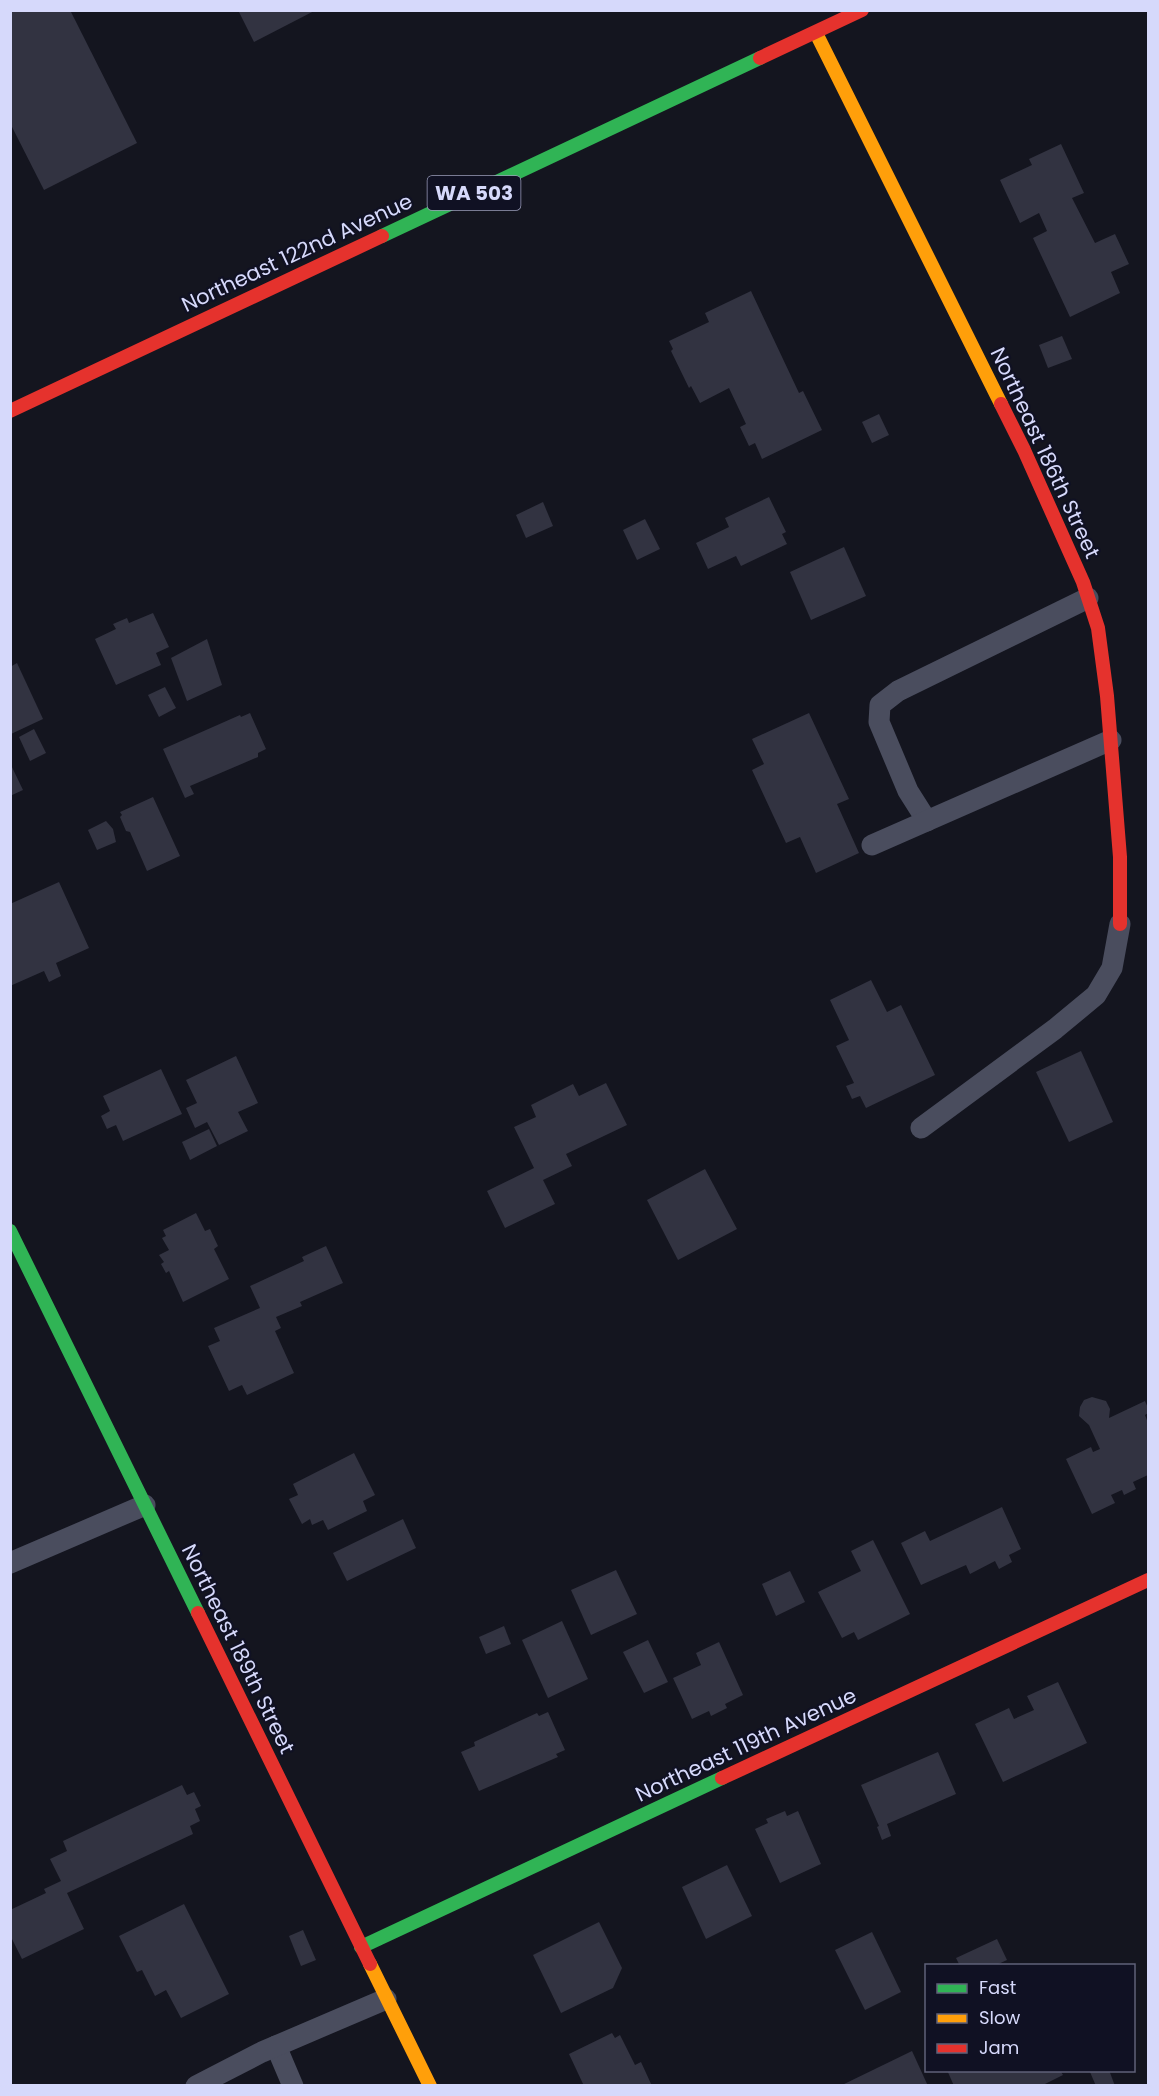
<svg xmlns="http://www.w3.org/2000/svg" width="1159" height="2096" font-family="Poppins,sans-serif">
  <rect width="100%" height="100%" fill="#14151f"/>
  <g fill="#323341">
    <polygon points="10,10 70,10 137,143 44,190 10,123"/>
    <polygon points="238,10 316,10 254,42"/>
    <polygon points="1061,144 1084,193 1072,198 1095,243 1115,234 1129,264 1111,272 1120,293 1070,317 1033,238 1047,231 1039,213 1020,223 1000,180 1032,165 1029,159"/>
    <polygon points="751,291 799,393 803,391 822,430 762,459 755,443 749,446 740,427 746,424 729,388 700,403 691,386 689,388 671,351 673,349 669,341 709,322 705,313"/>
    <polygon points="1062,336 1072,359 1048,368 1039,345"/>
    <polygon points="879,414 889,435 872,443 862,422"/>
    <polygon points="769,497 786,532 782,534 787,544 741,566 736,556 708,569 696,543 729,527 725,518"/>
    <polygon points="543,502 553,526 526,538 516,515"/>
    <polygon points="645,519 660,549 637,560 623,530"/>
    <polygon points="844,547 866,596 811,620 790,572"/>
    <polygon points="153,613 169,647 156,653 161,665 116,685 95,639 116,629 113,624 127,618 129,623"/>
    <polygon points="207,639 222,685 187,701 171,658"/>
    <polygon points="17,663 43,719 11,734 10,667"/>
    <polygon points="165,687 176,708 159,717 148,695"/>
    <polygon points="250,713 266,749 258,753 258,757 190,786 194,794 185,798 163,749 240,715 241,717"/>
    <polygon points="809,713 849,799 837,804 859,853 816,873 800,837 786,843 752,770 764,764 752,739"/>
    <polygon points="34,729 46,753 30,761 19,737"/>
    <polygon points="10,763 23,790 10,796"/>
    <polygon points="153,797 180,856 147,871 130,832 126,831 120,817 122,815 120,812"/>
    <polygon points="106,821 113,829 116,842 97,850 88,830"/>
    <polygon points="59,882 89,948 56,963 61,976 49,982 44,971 10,986 10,904"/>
    <polygon points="871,980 887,1012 901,1005 935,1075 866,1108 860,1096 852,1099 846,1086 854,1083 836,1046 849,1040 830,1000"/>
    <polygon points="1081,1051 1113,1122 1069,1142 1036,1072"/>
    <polygon points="236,1056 258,1103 238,1112 248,1131 219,1145 207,1122 195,1128 186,1108 197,1103 186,1080"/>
    <polygon points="161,1069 182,1114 123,1141 116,1125 107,1129 101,1116 110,1111 103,1096"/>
    <polygon points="606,1083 627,1125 566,1154 572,1166 543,1180 555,1204 505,1228 487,1191 534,1168 514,1127 536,1117 531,1105 573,1084 579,1096"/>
    <polygon points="209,1129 217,1146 190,1160 182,1142"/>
    <polygon points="705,1169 737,1229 678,1260 647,1200"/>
    <polygon points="196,1213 205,1231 210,1229 218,1246 214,1249 229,1279 183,1302 169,1271 166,1273 161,1264 164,1262 159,1255 169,1250 162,1238 166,1236 163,1230"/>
    <polygon points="326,1246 343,1283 300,1302 302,1306 276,1317 281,1328 275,1331 294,1373 247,1395 242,1385 229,1391 208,1346 220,1341 214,1328 260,1308 250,1286 304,1261 302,1257"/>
    <polygon points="1092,1397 1106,1401 1110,1409 1109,1418 1145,1401 1148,1408 1148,1413 1145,1415 1148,1423 1148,1475 1133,1482 1136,1489 1124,1495 1122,1490 1111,1495 1115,1503 1092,1514 1066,1459 1091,1447 1093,1452 1100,1449 1089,1425 1079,1416 1080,1407 1084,1400"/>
    <polygon points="354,1453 375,1495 363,1501 367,1511 328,1530 323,1520 312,1525 310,1519 302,1524 289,1499 298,1495 293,1484"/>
    <polygon points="1002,1507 1021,1549 1009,1555 1012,1562 999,1569 995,1561 970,1574 966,1565 921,1585 901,1543 925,1531 930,1541"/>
    <polygon points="403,1519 416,1548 347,1581 333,1553"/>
    <polygon points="873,1540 910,1614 858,1640 854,1632 842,1638 818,1592 861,1571 851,1551"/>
    <polygon points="616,1570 637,1614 591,1635 571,1590"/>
    <polygon points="790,1571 805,1602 776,1616 762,1584"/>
    <polygon points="562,1621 588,1679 548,1698 522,1640"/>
    <polygon points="504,1626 511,1644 486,1654 479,1637"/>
    <polygon points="648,1640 668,1682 644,1693 623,1652"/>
    <polygon points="719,1642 743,1695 725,1704 727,1708 711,1716 709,1711 692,1719 673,1678 701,1665 696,1653"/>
    <polygon points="1058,1682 1087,1743 1003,1782 975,1724 1009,1708 1014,1719 1034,1710 1027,1696"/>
    <polygon points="548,1712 565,1750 556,1754 558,1757 479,1791 461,1752 475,1746 474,1742 537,1713 539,1716"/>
    <polygon points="938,1752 956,1794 887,1824 891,1836 882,1840 877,1827 879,1826 861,1785"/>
    <polygon points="182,1785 187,1795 194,1792 201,1806 195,1809 200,1821 190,1826 193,1834 67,1893 84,1929 22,1959 10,1935 10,1910 46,1893 44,1889 61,1881 50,1859 67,1851 63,1841"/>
    <polygon points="785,1811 787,1816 798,1811 821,1864 780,1883 755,1829 768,1823 766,1819"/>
    <polygon points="727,1865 752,1916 706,1939 682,1887"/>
    <polygon points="184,1904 229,1994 181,2018 166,1990 155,1996 142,1970 137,1972 119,1936"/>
    <polygon points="599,1922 622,1968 613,1988 561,2013 533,1955"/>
    <polygon points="303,1930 316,1960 301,1966 289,1936"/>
    <polygon points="872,1932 901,1992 865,2010 835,1950"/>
    <polygon points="997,1939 1007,1960 994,1966 960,1966 956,1958"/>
    <polygon points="612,2033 615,2038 620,2035 635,2065 641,2062 652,2086 584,2086 569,2054"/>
    <polygon points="912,2051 928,2086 840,2086"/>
    <polygon points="947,2070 1060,2070 1063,2075 1041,2086 954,2086"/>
    <polygon points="1093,2070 1109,2070 1115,2086 1096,2086 1090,2072"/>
  </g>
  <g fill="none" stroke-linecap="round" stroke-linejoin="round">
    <g stroke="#4a4d5e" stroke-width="21">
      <polyline points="927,821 908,791 879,722 880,705 898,691 1088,598"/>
      <polyline points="872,845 1111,740"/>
      <polyline points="921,1128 1055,1029 1096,995 1112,968 1120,924"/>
      <polyline points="10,1563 145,1505"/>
      <polyline points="276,2046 293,2086"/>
      <polyline points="196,2086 262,2052 386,1999"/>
    </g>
    <g stroke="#30b455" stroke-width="14">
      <polyline points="382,236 760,58"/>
      <polyline points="10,1231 198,1613"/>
      <polyline points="361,1947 722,1778"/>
    </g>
    <g stroke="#ff9f0a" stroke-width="14">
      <polyline points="816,33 1001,404"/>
      <polyline points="370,1964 430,2086"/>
    </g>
    <g stroke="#e5322d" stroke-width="14">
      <polyline points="760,58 862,10"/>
      <polyline points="1001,404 1024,450 1083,582 1098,628 1107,696 1120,857 1120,924"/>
      <polyline points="10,411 382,236"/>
      <polyline points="198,1613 370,1964"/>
      <polyline points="722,1778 1148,1580"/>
    </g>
  </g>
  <g text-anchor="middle" stroke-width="4.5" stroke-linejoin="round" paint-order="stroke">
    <rect fill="#101123" stroke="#9b9dba" stroke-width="1.5" x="427.5" y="176" width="93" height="34" rx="4.5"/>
    <g font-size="20" font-weight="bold" fill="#d6d9fb">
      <text x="474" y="200">WA 503</text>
    </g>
    <g font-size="21" fill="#d6d9fb" stroke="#101123">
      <text transform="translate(297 253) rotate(-25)" y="7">Northeast 122nd Avenue</text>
      <text transform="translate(1045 453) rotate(65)" y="7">Northeast 186th Street</text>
      <text transform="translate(238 1649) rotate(64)" y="7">Northeast 189th Street</text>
      <text transform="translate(746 1745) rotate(-25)" y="7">Northeast 119th Avenue</text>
    </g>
  </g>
  <rect width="1159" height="2096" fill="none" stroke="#d6d9fb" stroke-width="24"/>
  <rect x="925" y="1964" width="210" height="108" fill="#101123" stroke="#5f6179" stroke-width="1.5"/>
  <rect x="937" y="1984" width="30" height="9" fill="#30b455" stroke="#5f6179" stroke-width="1.5"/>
  <text x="979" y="1994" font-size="18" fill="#d6d9fb">Fast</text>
  <rect x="937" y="2014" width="30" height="9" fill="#ff9f0a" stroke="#5f6179" stroke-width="1.5"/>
  <text x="979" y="2024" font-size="18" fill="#d6d9fb">Slow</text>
  <rect x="937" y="2044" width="30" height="9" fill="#e5322d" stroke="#5f6179" stroke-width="1.5"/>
  <text x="979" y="2054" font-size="18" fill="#d6d9fb">Jam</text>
</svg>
